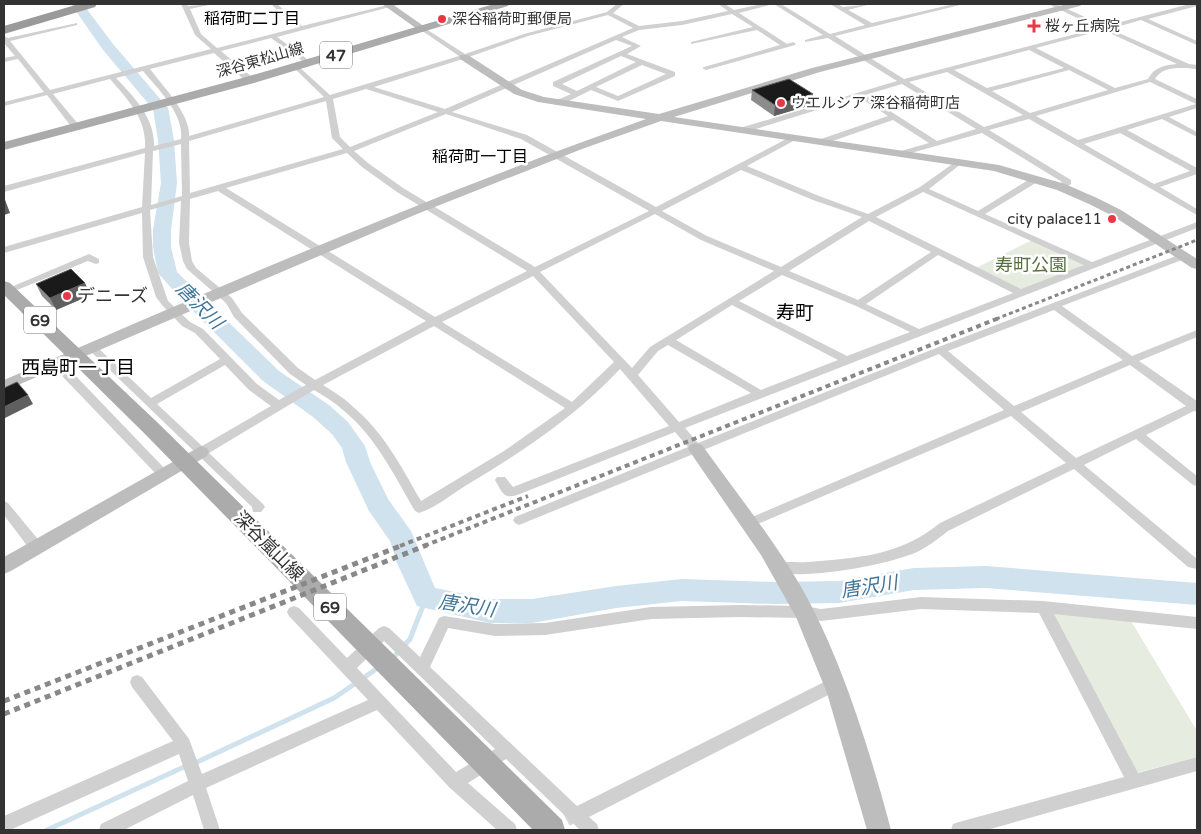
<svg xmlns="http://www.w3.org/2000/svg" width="1201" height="834" font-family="'Varela Round','Noto Sans JP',sans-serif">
  <rect width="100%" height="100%" fill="#fff"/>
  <g fill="#e6ecdf">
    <polygon points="1032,240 1088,266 1024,292 976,268"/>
    <polygon points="1051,613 1131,621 1197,731 1197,757 1136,773"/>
  </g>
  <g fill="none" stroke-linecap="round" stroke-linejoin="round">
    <g stroke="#cfe2ee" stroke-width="5">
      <polyline points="393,658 410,639 426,598"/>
      <polyline points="362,679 379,667"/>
      <polyline points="195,763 334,698 356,683"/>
      <polyline points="47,830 186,766"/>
    </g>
    <polygon fill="#cfe2ee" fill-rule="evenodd" points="71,4 83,4 113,44 168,108 174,140 177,183 171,230 171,247 177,272 279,371 329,405 348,422 365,446 370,462 388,499 411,531 435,588 490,599 532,599 616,586 682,579 775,582 839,581 914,568 986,566 1197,583 1197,605 986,588 914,590 839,603 775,604 682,601 616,608 532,623 490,623 417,606 397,563 390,541 369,511 346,462 342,448 332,434 313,417 263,381 181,299 158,273 153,247 153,230 161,183 158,140 153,109 103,50"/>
    <polyline stroke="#d6d6d6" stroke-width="14" stroke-dasharray="14 8" stroke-linecap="butt" points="547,830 575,815"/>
    <g fill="#d0d0d0" fill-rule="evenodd">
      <path d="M181 4H187L188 6 213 4 190 9 201 34 217 48 296 28 271 4H277L302 26 392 4H401L277 37 311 62V64H307L271 38 221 51 253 78V82H247L214 53 150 69C162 85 191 115 189 136L324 97 294 68V66H298L330 95 459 56 421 30 420 29 423 27 465 54 524 34 607 12 617 4H624L613 13 639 26 682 21 728 11 718 4H725L734 10 762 4H773L739 13 787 44 793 42 796 44 795 45 706 70 702 68 704 67 780 45 757 30 691 44V42L753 27 732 14 682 25 639 30 622 37 641 46 627 54 675 72V76L618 101 591 90 561 105H555V101L571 94 553 86V82L632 46 616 40 452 112 527 135 656 207 794 135 798 137 797 139 747 166 819 196 868 214 920 187 958 160H961V164L929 189 978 211 1033 177H1039V181L985 214 1092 262 1197 222V228L685 428 698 443 936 348 1181 254H1187V258L1062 306 1132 356 1197 330V337L1139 361 1197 401V412L1194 411 1146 435 1197 476V486L1193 485 1136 439 1084 465 1197 559V569L1188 567 1074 469 948 531C938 539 929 546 917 552 888 565 802 581 773 571L771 567 773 563C781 561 798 563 808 562 857 558 900 556 940 523L1066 463 1011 416 753 526 749 528 745 526 743 523 745 520 1004 410 939 354 519 525 515 523 513 520 515 517 688 447 675 432 520 494C504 500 503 494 495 480L497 477H505L513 487 669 426 620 369C575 417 522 452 465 486 451 495 435 508 419 513L415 511C394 475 376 437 343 410 334 402 324 396 314 390L209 453 263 504 265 507 261 512H253L252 507 87 348 92 345 96 346 151 398 220 359 195 333 182 326 162 305 156 297 143 257 142 213 4 253V247L142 207 145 153 4 192V186L145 148C147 119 128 100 110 79L53 94 79 125V129H73L47 95 4 106V102L44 92 18 59 4 62V58L15 56 4 43V36L8 38 77 23V25L10 41 50 90 211 49 195 35ZM608 15 633 28 445 109 374 87 466 58 528 36ZM621 56 636 62 577 91 562 84ZM642 65 666 74 618 96 596 87ZM143 71C158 89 184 114 181 139L154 146C155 118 134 97 116 78ZM366 89 438 112 350 147 340 137 333 99ZM326 101 332 138 343 149 190 193 189 141ZM446 114 521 139 649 211 535 267 403 188 368 163 354 151ZM181 144 182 196 151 205 153 151ZM347 153 362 167 397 192 527 271 435 317 226 188ZM741 170 813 200 862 217 781 267 707 236 662 211ZM218 191 426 321 315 380 298 368 242 313 232 298 196 268 192 261 189 243 190 199ZM923 192 1084 265 1021 289 876 217ZM181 201 179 243 183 261 187 269 226 303 234 317 290 374 306 385 279 400 257 384 203 329 190 322 168 301 153 257 150 210ZM655 214 701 240 774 271 650 347 632 368 540 272ZM869 221 931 252 858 300 789 271ZM938 255 1013 293 919 329 866 304ZM782 275 856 306 910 332 847 356 739 301ZM533 276 614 362 572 402 442 322ZM732 305 838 360 761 390 676 340ZM1054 310 1123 360 1014 406 948 351ZM434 326 565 408 504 451 421 501C401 466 383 431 351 405 343 397 332 391 323 385ZM668 345 751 393 679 422 638 375 658 351ZM225 365 249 390 271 406 202 446 157 404ZM1130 365 1186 406 1076 458 1021 412Z"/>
      <path d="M774 4H781L830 34 865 25 830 4H837L843 7 871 4 848 10 872 23 954 4H964L835 36 904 79 1098 28 1048 4H1056L1105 26 1190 4H1197V6L1148 19 1197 41V45L1141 20 1110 29 1189 64 1197 65V69C1183 68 1163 65 1155 79L1197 99V108L1169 117 1197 132V137L1162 119 1127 130 1197 168V174L1160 187 1197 209V215L1029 119 989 130 1071 180V184L1064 189H1058L1057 187 1062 182 982 133 904 155H901V151L929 143 893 120 824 144H818V140L888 116 859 97 746 132H740V128L897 81 828 38 805 42V40L823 35ZM1103 30 1177 64C1165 65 1154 67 1148 79L1115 88 1036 48ZM1029 50 1064 68 987 88 954 70ZM1069 70 1108 90 1030 113 992 91ZM947 72 1023 115 984 127 909 82ZM1150 82 1196 104 1078 140 1036 116ZM902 84 976 129 937 141 865 95ZM1120 133 1190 171 1154 184 1084 144Z"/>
      <polygon points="89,254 99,259 99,263 96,264 88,261 12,292 9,293 4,290"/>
      <polygon points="67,370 71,371 167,471 169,474 167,477 159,477 63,377 62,374"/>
      <polygon points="4,501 8,503 41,543 42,547 41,551 36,552 31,551 4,515"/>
      <path d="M921 597 1043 601 1197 617V629L1054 614 1138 773 1197 757V771L987 830H951L953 824 959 822 1124 777 1039 613 921 609 821 621 804 618 740 617 651 619 545 635 495 636 448 628 430 667 577 806 830 679 835 677 840 679 842 684 840 689 589 817 597 824 599 830H580L506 759 468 783 515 824 517 830H497L449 787 377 710 206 788 220 830H204L193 795 124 830H99L101 824 188 781 179 754 10 830H4V816L173 741 132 687 130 682 132 677 137 675 142 677 189 739 202 774 368 700 289 616 287 612 289 608 294 606 299 608 347 658 379 628 384 626 389 628 420 657 439 618 444 616 495 624 545 623 651 607 740 605 804 606 821 609ZM384 641 495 749 456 772 357 668Z"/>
    </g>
    <g fill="#bdbdbd" fill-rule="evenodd">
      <polygon points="382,4 392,4 428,29 423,32 420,31"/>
      <path d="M1067 4H1082L1080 6 820 72 674 117 999 165 1065 184 1097 198 1121 210 1197 259V269L1192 268 1113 216 1089 204 1057 190 994 171 661 121 582 149 417 214 4 391V380C216 288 428 196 646 119L538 102 514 94 460 59V55H468L522 90 544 97 659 114 812 68Z"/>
      <path d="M696 443 702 445C735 491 771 536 800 585 841 656 870 751 891 830H867L827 693 796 617 761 555 688 449 690 445Z"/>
      <polygon points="201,446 207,448 209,452 207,456 11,571 4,574 4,557"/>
    </g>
    <g fill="#ababab" fill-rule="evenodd">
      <polygon points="494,4 509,4 508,6 254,83 4,150 4,142 246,77"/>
      <polygon points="4,281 10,283 158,423 562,820 565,830 533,830 144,433 4,295"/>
    </g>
    <polygon fill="#9a9a9a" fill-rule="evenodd" points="79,4 97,4 95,7 4,34 4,26"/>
    <polyline stroke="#888" stroke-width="3" stroke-dasharray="4 3" stroke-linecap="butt" points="996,319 1197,240"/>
    <g stroke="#888" stroke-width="4" stroke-dasharray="5 4" stroke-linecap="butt">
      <polyline points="400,546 528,496"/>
      <polyline points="424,546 999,318"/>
    </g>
    <g stroke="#888" stroke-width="5" stroke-dasharray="6 5" stroke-linecap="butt">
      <polyline points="4,701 403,545"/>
      <polyline points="4,714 427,545"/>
    </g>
  </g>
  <g fill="#8c8c8c">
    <polygon points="752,90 813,94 811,105 774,116 751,100"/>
    <polygon points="36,284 91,295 56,310 42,296"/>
  </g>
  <g fill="#5f5f5f">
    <polygon points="813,94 811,105 774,116 775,105"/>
    <polygon points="4,197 10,213 4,215"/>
    <polygon points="85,283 91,295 56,310 50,298"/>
    <polygon points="28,395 33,404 5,418 4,416 4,407"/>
  </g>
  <g fill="#1a1a1a" stroke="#5f5f5f">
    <polygon points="789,79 813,94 775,105 752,90"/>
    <polygon points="71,269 85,283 50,298 36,284"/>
    <polygon points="17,382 28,395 4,407 4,388"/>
  </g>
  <g fill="#e63946" stroke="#fff" stroke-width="2">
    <circle cx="442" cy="19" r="5"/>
    <path d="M1031.5 18.5h5v5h5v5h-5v5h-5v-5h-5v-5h5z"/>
    <circle cx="781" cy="103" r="5"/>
    <circle cx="1112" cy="219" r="5"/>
    <circle cx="67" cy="296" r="5"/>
  </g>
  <g text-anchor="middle" stroke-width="5" stroke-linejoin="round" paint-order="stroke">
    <g font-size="15" fill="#333" stroke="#fff" text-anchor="start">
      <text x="452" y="24">深谷稲荷町郵便局</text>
      <text x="1045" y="31">桜ヶ丘病院</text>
      <text x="791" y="108">ウエルシア 深谷稲荷町店</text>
      <text x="1102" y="224" text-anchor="end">city palace11</text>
    </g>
    <g font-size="15" fill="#333" stroke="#fff">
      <text transform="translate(260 60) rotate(-16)" y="5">深谷東松山線</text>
    </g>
    <g font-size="16" fill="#000" stroke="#fff">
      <text x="252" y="24">稲荷町二丁目</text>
      <text x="480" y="162">稲荷町一丁目</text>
    </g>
    <g fill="#fff" stroke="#707070" stroke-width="1">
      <rect x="320" y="41.5" width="32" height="27" rx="4"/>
      <rect x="24" y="306.5" width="32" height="27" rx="4"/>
      <rect x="314" y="593.5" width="32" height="27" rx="4"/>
    </g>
    <g font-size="16" font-weight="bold" fill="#333">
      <text x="336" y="61">47</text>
      <text x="40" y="326">69</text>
      <text x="330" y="613">69</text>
    </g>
    <g font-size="18" fill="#56703f" stroke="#fff">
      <text x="1031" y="271">寿町公園</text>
    </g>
    <g font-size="18" fill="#333" stroke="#fff" text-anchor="start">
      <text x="77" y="302">デニーズ</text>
    </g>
    <g font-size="18" fill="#333" stroke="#fff">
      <text transform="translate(269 546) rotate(45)" y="6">深谷嵐山線</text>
    </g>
    <g font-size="19" font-style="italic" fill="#3f7597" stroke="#fff">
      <text transform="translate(200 305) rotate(45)" y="7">唐沢川</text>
      <text transform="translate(869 586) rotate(-9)" y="7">唐沢川</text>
      <text transform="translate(467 605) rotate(9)" y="7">唐沢川</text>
    </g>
    <g font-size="19" fill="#000" stroke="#fff">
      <text x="795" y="319">寿町</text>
      <text x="78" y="374">西島町一丁目</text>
    </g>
  </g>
  <rect width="1201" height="834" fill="none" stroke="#333333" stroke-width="10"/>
</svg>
